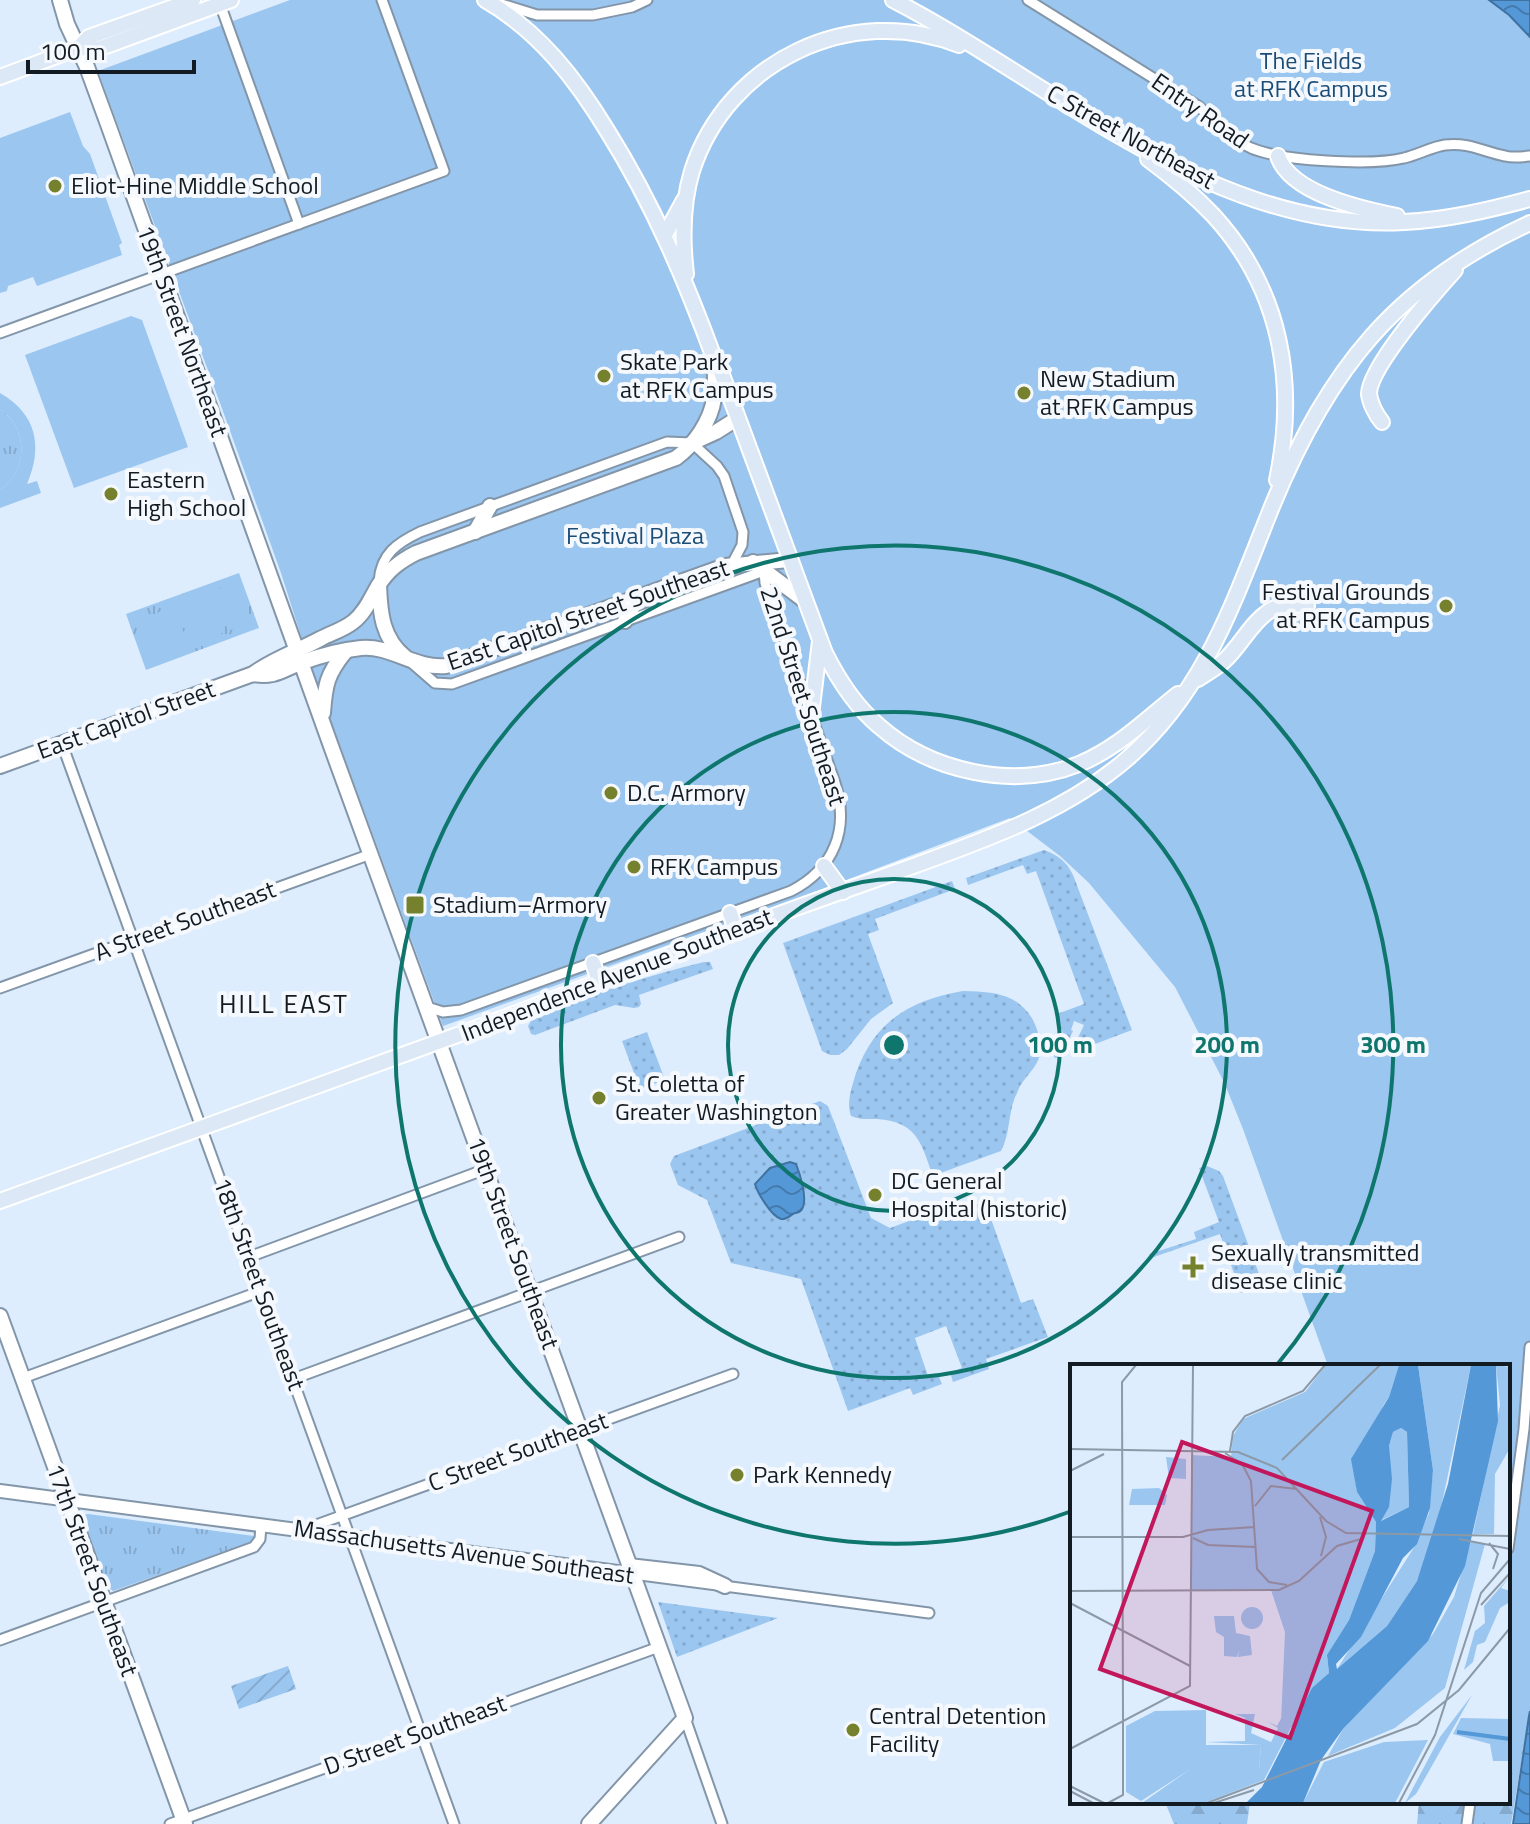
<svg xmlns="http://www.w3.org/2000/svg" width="1530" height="1824" font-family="'Titillium Web',sans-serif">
  <defs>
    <pattern id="grass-dots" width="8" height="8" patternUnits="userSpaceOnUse" patternTransform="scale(2)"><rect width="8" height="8" fill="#9bc6f0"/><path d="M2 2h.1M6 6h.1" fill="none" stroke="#85aace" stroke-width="1.8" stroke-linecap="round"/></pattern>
    <pattern id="forest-firs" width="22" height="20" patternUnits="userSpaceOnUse" patternTransform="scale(2)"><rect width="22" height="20" fill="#9bc6f0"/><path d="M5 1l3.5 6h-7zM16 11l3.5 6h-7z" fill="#85aace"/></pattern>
    <pattern id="park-tufts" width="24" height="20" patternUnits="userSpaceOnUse" patternTransform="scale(2)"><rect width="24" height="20" fill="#9bc6f0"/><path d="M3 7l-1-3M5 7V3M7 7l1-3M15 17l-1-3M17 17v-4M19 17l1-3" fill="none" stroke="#85aace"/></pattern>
    <pattern id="garden-furrows" width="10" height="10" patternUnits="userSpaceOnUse" patternTransform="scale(2)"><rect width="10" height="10" fill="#9bc6f0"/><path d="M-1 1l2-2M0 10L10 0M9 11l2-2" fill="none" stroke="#85aace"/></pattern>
    <pattern id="water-waves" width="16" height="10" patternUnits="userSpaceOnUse" patternTransform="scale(2)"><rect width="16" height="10" fill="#5498d7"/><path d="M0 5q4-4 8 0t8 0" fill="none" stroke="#447bae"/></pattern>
  </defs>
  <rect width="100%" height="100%" fill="#ddedfe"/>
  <g fill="url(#grass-dots)">
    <path d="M1044 850C1058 855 1067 862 1073 875L1132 1030 1074 1052 1073 1048 1084 1025 1074 1021 1071 1030 1073 1031 1061 1057 1056 1058 1054 1057 1055 1037 1063 1034 1057 1014 1084 1004 1036 871 1027 874 1023 865 968 885 966 878Z"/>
    <polygon points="952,881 955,889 875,919 879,930 868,934 893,1003 871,1019 847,1049 839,1055 830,1055 822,1051 783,943"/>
    <path d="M704 962H710L713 969 639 995 641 1004 639 1007 634 1008 615 1005 535 1035 531 1034 528 1026 531 1021C586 995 646 976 704 962Z"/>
    <path d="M963 991C991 992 1017 992 1033 1020 1038 1030 1042 1043 1040 1055 1037 1067 1026 1076 1020 1086 1018 1090 1017 1094 1015 1097 1008 1115 1010 1135 1001 1151L935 1175 932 1174C921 1141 916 1122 877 1119 867 1119 860 1120 851 1116 846 1102 852 1087 856 1073 875 1021 910 1000 963 991Z"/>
    <polygon points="647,1032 665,1080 640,1089 622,1041"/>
    <polygon points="820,1101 828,1106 871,1218 890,1228 947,1207 952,1213 985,1202 1021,1303 1033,1299 1048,1337 986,1359 989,1369 953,1382 950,1372 962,1368 946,1326 915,1338 928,1376 939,1377 942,1384 913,1395 910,1388 848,1411 801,1279 731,1263 707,1200 678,1185 670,1164 674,1156"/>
    <polygon points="1207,1166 1219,1171 1223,1176 1262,1282 1259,1287 1241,1293 1220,1234 1151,1258 1149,1254 1196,1239 1194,1232 1219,1222 1199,1168"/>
    <polygon points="658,1602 778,1618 677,1657"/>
  </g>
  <g fill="url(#forest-firs)">
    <polygon points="1508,1583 1530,1711 1511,1824 1417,1824 1419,1802 1508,1802"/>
    <polygon points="1165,1802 1250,1802 1247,1824 1174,1824"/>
  </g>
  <g fill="url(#park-tufts)">
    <path d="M0 409C29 428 28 471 0 490Z"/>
    <polygon points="239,573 259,628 146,670 126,614"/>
    <polygon points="88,1514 254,1536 256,1539 254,1541 113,1591 108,1587 83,1521 84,1515"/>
  </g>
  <polygon fill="url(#garden-furrows)" points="288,1666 296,1689 239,1709 231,1686"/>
  <g fill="#9bc6f0">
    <polygon points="290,0 1489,0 1509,15 1530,37 1530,1711 1526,1746 1508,1744 1508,1366 1328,1366 1243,1129 1224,1082 1175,987 1089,883 1060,856 1010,818 804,896 443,1026 307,655 281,573 220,403 98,71"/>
    <polygon points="70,112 83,146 90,154 122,243 119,245 122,255 37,286 33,277 8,286 7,291 0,293 0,138"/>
    <polygon points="131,316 142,320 188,447 74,488 25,355"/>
    <path d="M0 393C37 414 43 447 27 484L37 481 41 493 0 508V490C28 471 29 428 0 409Z"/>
    <polygon points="237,582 252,622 228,631 213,591"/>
    <polygon points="208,593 223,633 198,641 184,601"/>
    <polygon points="174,606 188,644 171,650 157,613"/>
    <polygon points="152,615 165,652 148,658 134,621"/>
  </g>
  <g fill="url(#water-waves)" stroke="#4072a1" stroke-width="2">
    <polygon points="1489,0 1530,0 1530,37 1509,15"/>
    <path d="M790 1162 796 1164C800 1174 807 1196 803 1207 801 1213 798 1212 793 1214 790 1216 785 1220 781 1219 771 1216 757 1192 755 1184L770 1168Z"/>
    <polygon points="1530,1711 1530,1824 1513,1824 1529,1716"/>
  </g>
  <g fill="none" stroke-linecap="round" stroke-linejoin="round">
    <defs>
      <g id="minor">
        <path d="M1028 0 1198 106C1214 120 1232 139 1251 148 1282 161 1371 166 1404 158 1418 155 1431 147 1445 145 1469 142 1484 152 1505 156 1513 158 1522 157 1530 156"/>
        <polyline points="498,3 537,15 593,15 632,7 647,0"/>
        <polyline points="220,4 299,224"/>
        <polyline points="0,333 444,171 382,0"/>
        <path d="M379 581C381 554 397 543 420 532L667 442 692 443 717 466 724 476 743 532 742 545 732 564"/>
        <path d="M412 663 435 683 452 684 764 571 765 583 835 783C850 829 834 869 791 891L461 1010 443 1012 427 1007"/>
        <polyline points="62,744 454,1824"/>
        <polyline points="0,988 371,854"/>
        <polyline points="249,1257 486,1169"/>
        <polyline points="23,1378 261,1291"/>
        <polyline points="293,1379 679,1237"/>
        <polyline points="305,1529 733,1374"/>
        <polyline points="1508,1549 1524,1429 1530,1347"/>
        <polyline points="633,1574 929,1613"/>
        <polyline points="0,1640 254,1547 260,1539 261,1525"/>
        <polyline points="685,1718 722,1824"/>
        <polyline points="170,1824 659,1647"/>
        <polyline points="1467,1824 1470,1802"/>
      </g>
      <polyline id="tertiary" points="0,1491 633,1574"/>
      <g id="secondary">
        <polyline points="60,0 67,24 87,67 109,127 331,746 685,1718 589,1824"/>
        <polyline points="692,443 716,432 738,418"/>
        <polyline points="475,532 490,506"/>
        <polyline points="753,562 805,601"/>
        <path d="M379 585C380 613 382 638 405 657"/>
        <polyline points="625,621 638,597"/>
        <path d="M253 674C274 678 282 670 300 663 319 656 341 650 361 648 390 645 415 669 446 666L725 566 789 560"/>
        <path d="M323 713C325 685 327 674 345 652"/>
        <path d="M0 766 253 674C273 659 298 651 320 639 331 633 343 630 353 622 365 613 371 598 378 586 388 570 400 561 416 553L676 458C694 445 711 421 714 398 716 385 715 372 714 359"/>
        <polyline points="0,1316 185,1824"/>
        <polyline points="629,1566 699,1574 725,1586"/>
      </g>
      <g id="primary">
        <path d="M485 0C539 31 576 79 608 132 653 204 685 279 714 358L721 372 825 653C839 681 855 706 879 726 931 772 1014 790 1079 764 1118 748 1146 719 1178 694"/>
        <path d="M893 0C1052 82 1214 233 1404 222 1447 220 1489 210 1530 199"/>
        <polyline points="78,48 89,37 193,0"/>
        <polyline points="0,77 78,48 98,49 231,0"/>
        <path d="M1278 156C1290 193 1361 209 1397 216"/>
        <path d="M1148 159C1171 176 1193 194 1213 215 1282 290 1297 384 1277 480"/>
        <polyline points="665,235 684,200"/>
        <path d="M686 274C682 240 682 204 692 171 727 61 852 2 959 45"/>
        <path d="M1382 422C1376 415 1370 403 1369 394 1369 367 1436 291 1455 270"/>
        <path d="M1198 679C1206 673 1217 668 1224 661 1250 637 1261 595 1307 606"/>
        <polyline points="811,715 820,641"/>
        <polyline points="824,866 843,892"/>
        <polyline points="730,913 736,930"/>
        <polyline points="593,963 599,981"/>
        <path d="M0 1201C150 1146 300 1092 449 1038 536 1007 622 972 709 940 777 914 847 890 916 865 990 838 1067 811 1128 758 1207 689 1235 597 1273 504 1329 369 1395 285 1530 223"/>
      </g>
    </defs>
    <use href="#minor" stroke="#8396a9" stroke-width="13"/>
    <use href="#tertiary" stroke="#8396a9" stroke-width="16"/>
    <use href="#secondary" stroke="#8396a9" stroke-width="18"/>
    <use href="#primary" stroke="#fff" stroke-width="18"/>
    <use href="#minor" stroke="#fff" stroke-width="9"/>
    <use href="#tertiary" stroke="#fff" stroke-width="12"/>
    <use href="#secondary" stroke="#fff" stroke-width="14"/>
    <use href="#primary" stroke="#dce8f5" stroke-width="14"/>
  </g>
  <g fill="none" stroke="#0f766e" stroke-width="4">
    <circle cx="894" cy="1045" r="166"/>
    <circle cx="894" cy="1045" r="333"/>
    <path d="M1069 1512A499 499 0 1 1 1276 1366"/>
  </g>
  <g fill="#76812e" stroke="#f5f9fd" stroke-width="3">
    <circle cx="55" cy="186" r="8"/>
    <circle cx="604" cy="376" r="8"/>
    <circle cx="1024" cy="393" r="8"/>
    <circle cx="111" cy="494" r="8"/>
    <circle cx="1446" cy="606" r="8"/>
    <circle cx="611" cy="793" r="8"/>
    <circle cx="634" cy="867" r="8"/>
    <rect x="405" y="895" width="20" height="20" rx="4"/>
    <circle cx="599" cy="1098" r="8"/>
    <circle cx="875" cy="1195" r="8"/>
    <path d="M1189 1255h8v8h8v8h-8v8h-8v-8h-8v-8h8z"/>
    <circle cx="737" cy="1475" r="8"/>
    <circle cx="853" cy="1730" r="8"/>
  </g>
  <g text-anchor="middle" stroke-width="8" stroke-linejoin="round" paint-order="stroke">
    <g font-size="24" fill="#1b4c76" stroke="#f5f9fd">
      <text x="1311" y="69">The Fields<tspan x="1311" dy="28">at RFK Campus</tspan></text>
      <text x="635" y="544">Festival Plaza</text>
    </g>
    <g font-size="24" fill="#131b22" stroke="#f5f9fd">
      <text transform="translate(1200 111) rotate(35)" y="8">Entry Road</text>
      <text transform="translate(1131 137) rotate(29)" y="8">C Street Northeast</text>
      <text transform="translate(182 331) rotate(70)" y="8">19th Street Northeast</text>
      <text transform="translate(588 615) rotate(-19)" y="8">East Capitol Street Southeast</text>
      <text transform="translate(803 696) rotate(72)" y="8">22nd Street Southeast</text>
      <text transform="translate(126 720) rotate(-20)" y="8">East Capitol Street</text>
      <text transform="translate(185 921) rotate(-20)" y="8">A Street Southeast</text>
      <text transform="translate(617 975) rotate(-21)" y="8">Independence Avenue Southeast</text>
      <text transform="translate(513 1243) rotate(70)" y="8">19th Street Southeast</text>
      <text transform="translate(259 1284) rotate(70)" y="8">18th Street Southeast</text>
      <text transform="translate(518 1452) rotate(-20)" y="8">C Street Southeast</text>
      <text transform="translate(464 1552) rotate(8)" y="8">Massachusetts Avenue Southeast</text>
      <text transform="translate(92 1570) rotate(70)" y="8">17th Street Southeast</text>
      <text transform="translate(415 1735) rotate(-20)" y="8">D Street Southeast</text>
    </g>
    <g font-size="24" fill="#131b22" stroke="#f5f9fd" text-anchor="start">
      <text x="71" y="194">Eliot-Hine Middle School</text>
      <text x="620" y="370">Skate Park<tspan x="620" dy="28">at RFK Campus</tspan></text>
      <text x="1040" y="387">New Stadium<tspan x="1040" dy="28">at RFK Campus</tspan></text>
      <text x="127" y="488">Eastern<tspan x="127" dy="28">High School</tspan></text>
      <text x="1430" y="600" text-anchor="end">Festival Grounds<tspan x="1430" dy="28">at RFK Campus</tspan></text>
      <text x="627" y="801">D.C. Armory</text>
      <text x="650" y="875">RFK Campus</text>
      <text x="433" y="913">Stadium–Armory</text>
      <text x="615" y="1092">St. Coletta of<tspan x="615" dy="28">Greater Washington</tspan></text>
      <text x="891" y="1189">DC General<tspan x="891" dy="28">Hospital (historic)</tspan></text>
      <text x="1211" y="1261">Sexually transmitted<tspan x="1211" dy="28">disease clinic</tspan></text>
      <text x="753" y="1483">Park Kennedy</text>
      <text x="869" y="1724">Central Detention<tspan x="869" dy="28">Facility</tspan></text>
    </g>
    <g font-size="26" letter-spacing="2" fill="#131b22" stroke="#f5f9fd">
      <text x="284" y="1013">HILL EAST</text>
    </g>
  </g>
  <g transform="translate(1070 1364)">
    <rect width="440" height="440" fill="#ddedfe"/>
    <path d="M171 254a11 11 0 1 1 22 0a11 11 0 1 1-22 0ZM144 252H164L166 269 180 272 182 291 168 293 169 286 167 293 154 292V273L146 268Z" fill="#9bc6f0"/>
    <path d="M329 1 285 114 286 237 194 416 134 439H72L119 406H189L191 381 136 378 175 377V354L165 350H185L181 369 201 378 208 364 196 357 207 362 214 349 269 108ZM440 212 431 224 440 227V238L430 244 415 278 407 281 403 298 394 306 405 267 415 259 414 242ZM402 331 346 430 335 439 370 373Z" fill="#9bc6f0"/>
    <path d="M136 346V381H191L189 406H119L71 437 56 428V362L85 347Z" fill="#9bc6f0"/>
    <path d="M348 1H401L364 177 347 217 317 262 267 305 343 185 359 149 363 106ZM426 1 440 3V84L425 110 424 170H403L430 41ZM331 64 337 68 339 143 310 157 319 140V82L323 68ZM401 177 415 180 375 324 325 364 258 392 273 365 363 270 384 233ZM391 354 440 355V397H423L420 380 383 370ZM358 376 325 439H233L254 398 314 378Z" fill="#9bc6f0"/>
    <path d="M256 1H329L319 33 295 67 285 114 287 128 306 158 305 187 279 256 257 291 259 309 243 324 223 364 211 358 215 268 201 226H121V91L161 93 163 72 173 55 235 28ZM96 93 116 95V115L99 114ZM89 124 97 131 95 141H59L62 125Z" fill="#9bc6f0"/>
    <path d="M329 1H348L363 106 360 144 347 180 333 194 291 273 266 300 267 305 317 262 347 217 378 120 401 1H426L428 57 395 202 358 277 273 365 251 396 233 439H176L192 423 242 324 259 309 257 291 279 256 305 187 306 158 287 128 281 95 319 33ZM331 64 337 68 339 143 311 157 319 143 322 115 319 82 323 68Z" fill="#5498d7" fill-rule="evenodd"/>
    <path fill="none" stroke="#5498d7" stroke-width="4" d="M387 368 440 375"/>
    <path fill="none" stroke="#8c99a6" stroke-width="2" d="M0 85 168 88 207 104 256 157 276 169 440 172M160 87 163 68 175 52 233 27 255 1M155 89 172 100 181 117 187 205 199 218 217 221M212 96 310 1M0 107 34 90M185 142 201 122 227 125M250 153 256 173 251 192M0 173H113L138 166 185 163M123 174 138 181 185 183M389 175 440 185M419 179 428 190 423 205M0 227 209 226 229 217 267 182 291 175M0 239 120 302M411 241 440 209M53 357 52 18 66 1M0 385 120 322 123 1M0 422 34 439M0 427 23 439M38 439 53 431V357M137 439 347 360 389 326 440 264M144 439 184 426M329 439 365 371 411 229 440 195"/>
    <path fill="#c2185b" fill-opacity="0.15" stroke="#c2185b" stroke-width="4" d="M112 78 302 147 220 374 30 305Z"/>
    <rect width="440" height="440" fill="none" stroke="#131b22" stroke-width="4"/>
  </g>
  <circle cx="894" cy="1045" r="12" fill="#0f766e" stroke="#f5f9fd" stroke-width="4"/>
  <g font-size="24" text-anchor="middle" font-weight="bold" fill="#0f766e" stroke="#f5f9fd" stroke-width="8" stroke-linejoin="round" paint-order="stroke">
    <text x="1060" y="1053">100 m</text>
    <text x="1227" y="1053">200 m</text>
    <text x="1393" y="1053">300 m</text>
  </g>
  <path d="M28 60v12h166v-12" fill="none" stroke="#131b22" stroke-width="4"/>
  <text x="40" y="60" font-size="24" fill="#131b22" stroke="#f5f9fd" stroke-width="6" paint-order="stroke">100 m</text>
</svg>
